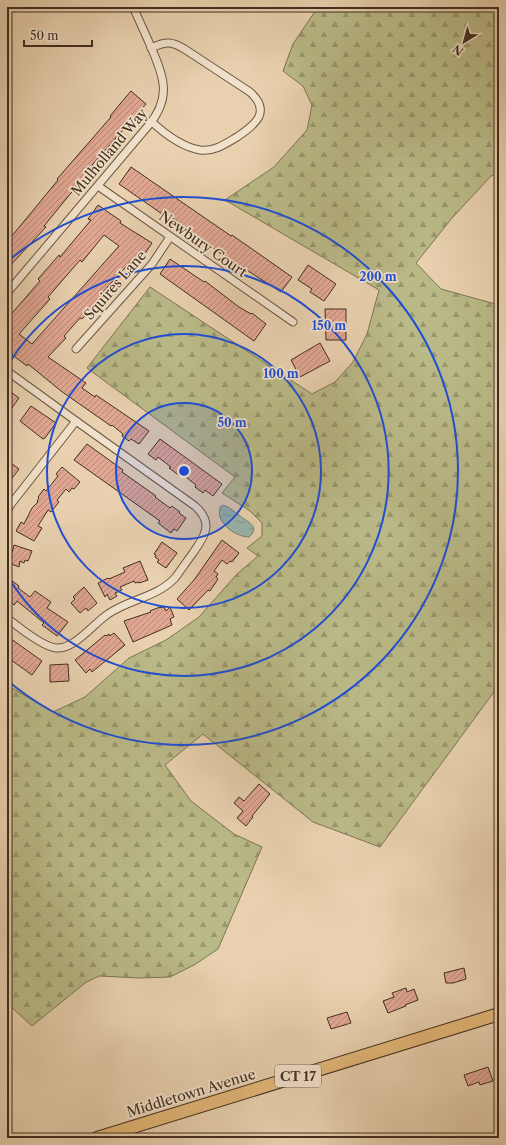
<svg xmlns="http://www.w3.org/2000/svg" width="506" height="1145" font-family="'Libre Caslon Text',serif">
  <defs>
    <pattern id="forest-firs" width="22" height="20" patternUnits="userSpaceOnUse"><rect width="22" height="20" fill="#baba88"/><path d="M5 1l3.5 6h-7zM16 11l3.5 6h-7z" fill="#99986f"/></pattern>
    <pattern id="water-ripples" width="26" height="14" patternUnits="userSpaceOnUse"><rect width="26" height="14" fill="#97b7ae"/><path d="M2 4q2-2 4 0t4 0M15 11q2-2 4 0t4 0" fill="none" stroke="#7d958d"/></pattern>
    <pattern id="building-hatch" width="6" height="6" patternUnits="userSpaceOnUse"><rect width="6" height="6" fill="#e1a793"/><path d="M-1 1l2-2M0 6l6-6M5 7l2-2" fill="none" stroke="#b88878"/></pattern>
  </defs>
  <rect width="100%" height="100%" fill="#e9d1af"/>
  <filter id="stains"><feTurbulence type="fractalNoise" baseFrequency=".005" numOctaves="4"/><feColorMatrix values="0 0 0 0 .2 0 0 0 0 .09 0 0 0 0 .02 0 0 0 .5 -.17"/></filter>
  <radialGradient id="worn" r=".72"><stop offset=".6" stop-color="#630" stop-opacity="0"/><stop offset="1" stop-color="#630" stop-opacity=".3"/></radialGradient>
  <polygon fill="url(#forest-firs)" stroke="#7e7454" points="318,7 499,7 499,173 491,176 452,218 416,263 441,289 499,305 499,685 380,847 313,822 203,734 165,765 191,801 234,834 262,847 218,949 194,965 170,977 140,978 99,976 85,983 32,1026 7,1003 7,685 53,712 85,697 129,658 166,640 199,617 237,574 258,556 247,548 262,536 262,523 250,511 222,493 235,477 87,368 150,287 312,394 335,382 353,362 367,334 379,290 225,200 274,167 307,130 312,105 303,86 283,71 293,44"/>
  <path fill="url(#water-ripples)" stroke="#758075" d="M223 505C230 507 234 512 240 516 247 522 261 526 249 537 238 537 224 528 220 517 219 514 220 510 220 507Z"/>
  <g fill="url(#building-hatch)" stroke="#422e20" fill-rule="evenodd">
    <polygon points="131,91 146,104 92,165 93,166 44,226 46,227 7,269 7,242 58,180 57,179 111,117 110,116"/>
    <polygon points="131,167 231,236 232,235 292,277 281,292 220,253 167,214 165,216 119,184"/>
    <path d="M98 205 121 221 120 223 152 243 140 261 135 257 102 293 104 295 82 319 80 318 64 336 66 338 48 357 86 383 82 388 95 397 96 395 149 431 139 444 131 439 129 441 122 436 123 434 112 425 111 426 61 391 28 364 27 366 7 351V319L40 281 38 279 59 255 60 257 91 220 88 219ZM104 235 119 246 32 344 19 334 50 299 48 297 80 260 82 262Z"/>
    <polygon points="170,259 204,282 205,281 239,307 251,314 252,313 266,324 254,341 160,274"/>
    <polygon points="308,265 336,284 324,301 310,292 312,289 298,280"/>
    <polygon points="325,309 346,309 346,340 326,340"/>
    <polygon points="320,343 330,361 300,377 291,360"/>
    <polygon points="7,389 19,398 7,415"/>
    <polygon points="31,406 56,423 45,438 43,439 20,421"/>
    <polygon points="160,439 222,484 213,496 205,490 203,493 195,487 196,485 182,474 180,476 169,468 171,467 158,457 156,460 148,454"/>
    <polygon points="87,444 123,470 122,472 156,496 155,497 170,508 172,506 180,512 179,513 186,518 177,531 174,529 171,533 158,523 160,521 74,460"/>
    <polygon points="7,460 19,469 7,485"/>
    <polygon points="62,467 80,482 74,489 72,488 69,492 66,489 57,500 59,502 51,512 48,510 38,526 42,528 34,541 16,531 21,522 24,524 32,508 38,502 37,501 39,498 38,497 44,489 46,491 58,476 56,474"/>
    <polygon points="222,540 239,553 232,562 230,561 227,564 222,560 214,571 218,574 216,577 218,579 210,591 208,590 189,610 177,599 194,580"/>
    <polygon points="162,542 177,553 166,568 157,562 159,560 155,557 156,555 154,554"/>
    <polygon points="14,545 32,551 28,561 25,560 24,563 20,561 19,567 9,563"/>
    <polygon points="140,561 148,580 139,583 139,582 135,583 134,581 120,587 122,590 115,593 117,596 110,600 107,594 105,597 98,583 108,578 109,579 125,572 123,568"/>
    <polygon points="7,577 19,586 18,588 30,597 35,591 51,602 47,608 68,622 57,636 42,625 44,623 17,601 14,605 7,599"/>
    <polygon points="84,587 97,603 88,611 86,608 80,613 71,603 75,599 73,597"/>
    <polygon points="160,607 161,608 164,607 166,611 170,607 174,617 170,619 172,625 133,642 124,621 151,612 150,611"/>
    <polygon points="114,633 125,645 92,672 90,669 86,673 75,660 105,635 106,636 109,634 110,636"/>
    <polygon points="7,636 42,661 32,675 7,657"/>
    <polygon points="68,664 69,681 50,682 50,665"/>
    <polygon points="259,784 270,794 252,816 253,817 246,826 237,818 243,811 234,803 239,797 244,801"/>
    <polygon points="464,968 466,979 453,983 446,983 444,973"/>
    <polygon points="406,988 407,992 414,989 418,1000 405,1005 406,1006 388,1013 383,1001 394,997 392,993"/>
    <polygon points="347,1012 351,1023 331,1029 327,1018"/>
    <polygon points="488,1067 493,1081 480,1085 479,1082 468,1086 464,1075"/>
  </g>
  <g fill="none" stroke-linecap="round" stroke-linejoin="round">
    <defs>
      <g id="street">
        <path d="M151 48C166 41 172 41 186 50L250 92C272 112 255 125 237 137 225 144 214 152 200 150 182 147 165 134 152 122"/>
        <polyline points="98,186 293,322"/>
        <path d="M7 293 148 126C172 98 164 77 151 47 145 33 139 20 133 7"/>
        <polyline points="76,349 152,264 170,237"/>
        <polyline points="7,371 76,421"/>
        <path d="M7 511 11 504 76 421 195 506C214 523 205 536 193 553 187 561 181 570 175 578 156 598 129 599 108 614 94 623 74 650 56 648 43 647 17 626 7 618"/>
      </g>
      <polyline id="primary" points="97,1138 499,1014"/>
    </defs>
    <use href="#street" stroke="#6c5744" stroke-width="9"/>
    <use href="#primary" stroke="#422e20" stroke-width="14"/>
    <use href="#street" stroke="#f1e1cb" stroke-width="7"/>
    <use href="#primary" stroke="#e4b878" stroke-width="12"/>
  </g>
  <circle cx="184" cy="471" r="68" fill="#1d4ed8" fill-opacity=".12"/>
  <g fill="none" stroke="#1d4ed8" stroke-width="2">
    <circle cx="184" cy="471" r="68"/>
    <circle cx="184" cy="471" r="137"/>
    <path d="M7 367A205 205 0 1 1 7 575"/>
    <path d="M8 261A274 274 0 1 1 8 681"/>
  </g>
  <g text-anchor="middle" stroke-width="3.5" stroke-linejoin="round" paint-order="stroke">
    <rect fill="#f1e1cb" stroke="#766453" stroke-width="1" x="275" y="1065" width="46" height="22" rx="3"/>
    <g font-size="13" font-weight="bold" fill="#422e20">
      <text x="298" y="1081">CT 17</text>
    </g>
    <g font-size="14" fill="#422e20" stroke="#f1e1cb">
      <text transform="translate(109 152) rotate(-50)" y="5">Mulholland Way</text>
      <text transform="translate(203 244) rotate(35)" y="5">Newbury Court</text>
      <text transform="translate(115 285) rotate(-49)" y="5">Squires Lane</text>
      <text transform="translate(191 1093) rotate(-17)" y="5">Middletown Avenue</text>
    </g>
  </g>
  <circle cx="184" cy="471" r="6" fill="#1d4ed8" stroke="#f1e1cb" stroke-width="2"/>
  <g font-size="12" text-anchor="middle" font-weight="bold" fill="#1d4ed8" stroke="#f1e1cb" stroke-width="3.5" stroke-linejoin="round" paint-order="stroke">
    <text x="378" y="281">200 m</text>
    <text x="329" y="330">150 m</text>
    <text x="281" y="378">100 m</text>
    <text x="232" y="427">50 m</text>
  </g>
  <rect width="506" height="1145" fill="none" stroke="#e9d1af" stroke-width="24"/>
  <rect x="8" y="8" width="490" height="1129" fill="none" stroke="#422e20" stroke-width="2"/>
  <rect x="12" y="12" width="482" height="1121" fill="none" stroke="#422e20"/>
  <g transform="translate(464 42) rotate(217)" stroke="#f1e1cb" stroke-width="3" paint-order="stroke">
  <path d="M0-3L7 15L0 10L-7 15Z" fill="#422e20"/>
  <text y="-6" font-size="11" font-weight="bold" text-anchor="middle" fill="#422e20">N</text>
  </g>
  <path d="M24 40v6h68v-6" fill="none" stroke="#422e20" stroke-width="2"/>
  <text x="30" y="40" font-size="12" fill="#422e20" stroke="#f1e1cb" stroke-width="3" paint-order="stroke">50 m</text>
  <rect width="100%" height="100%" filter="url(#stains)"/>
  <rect width="100%" height="100%" fill="url(#worn)"/>
</svg>
